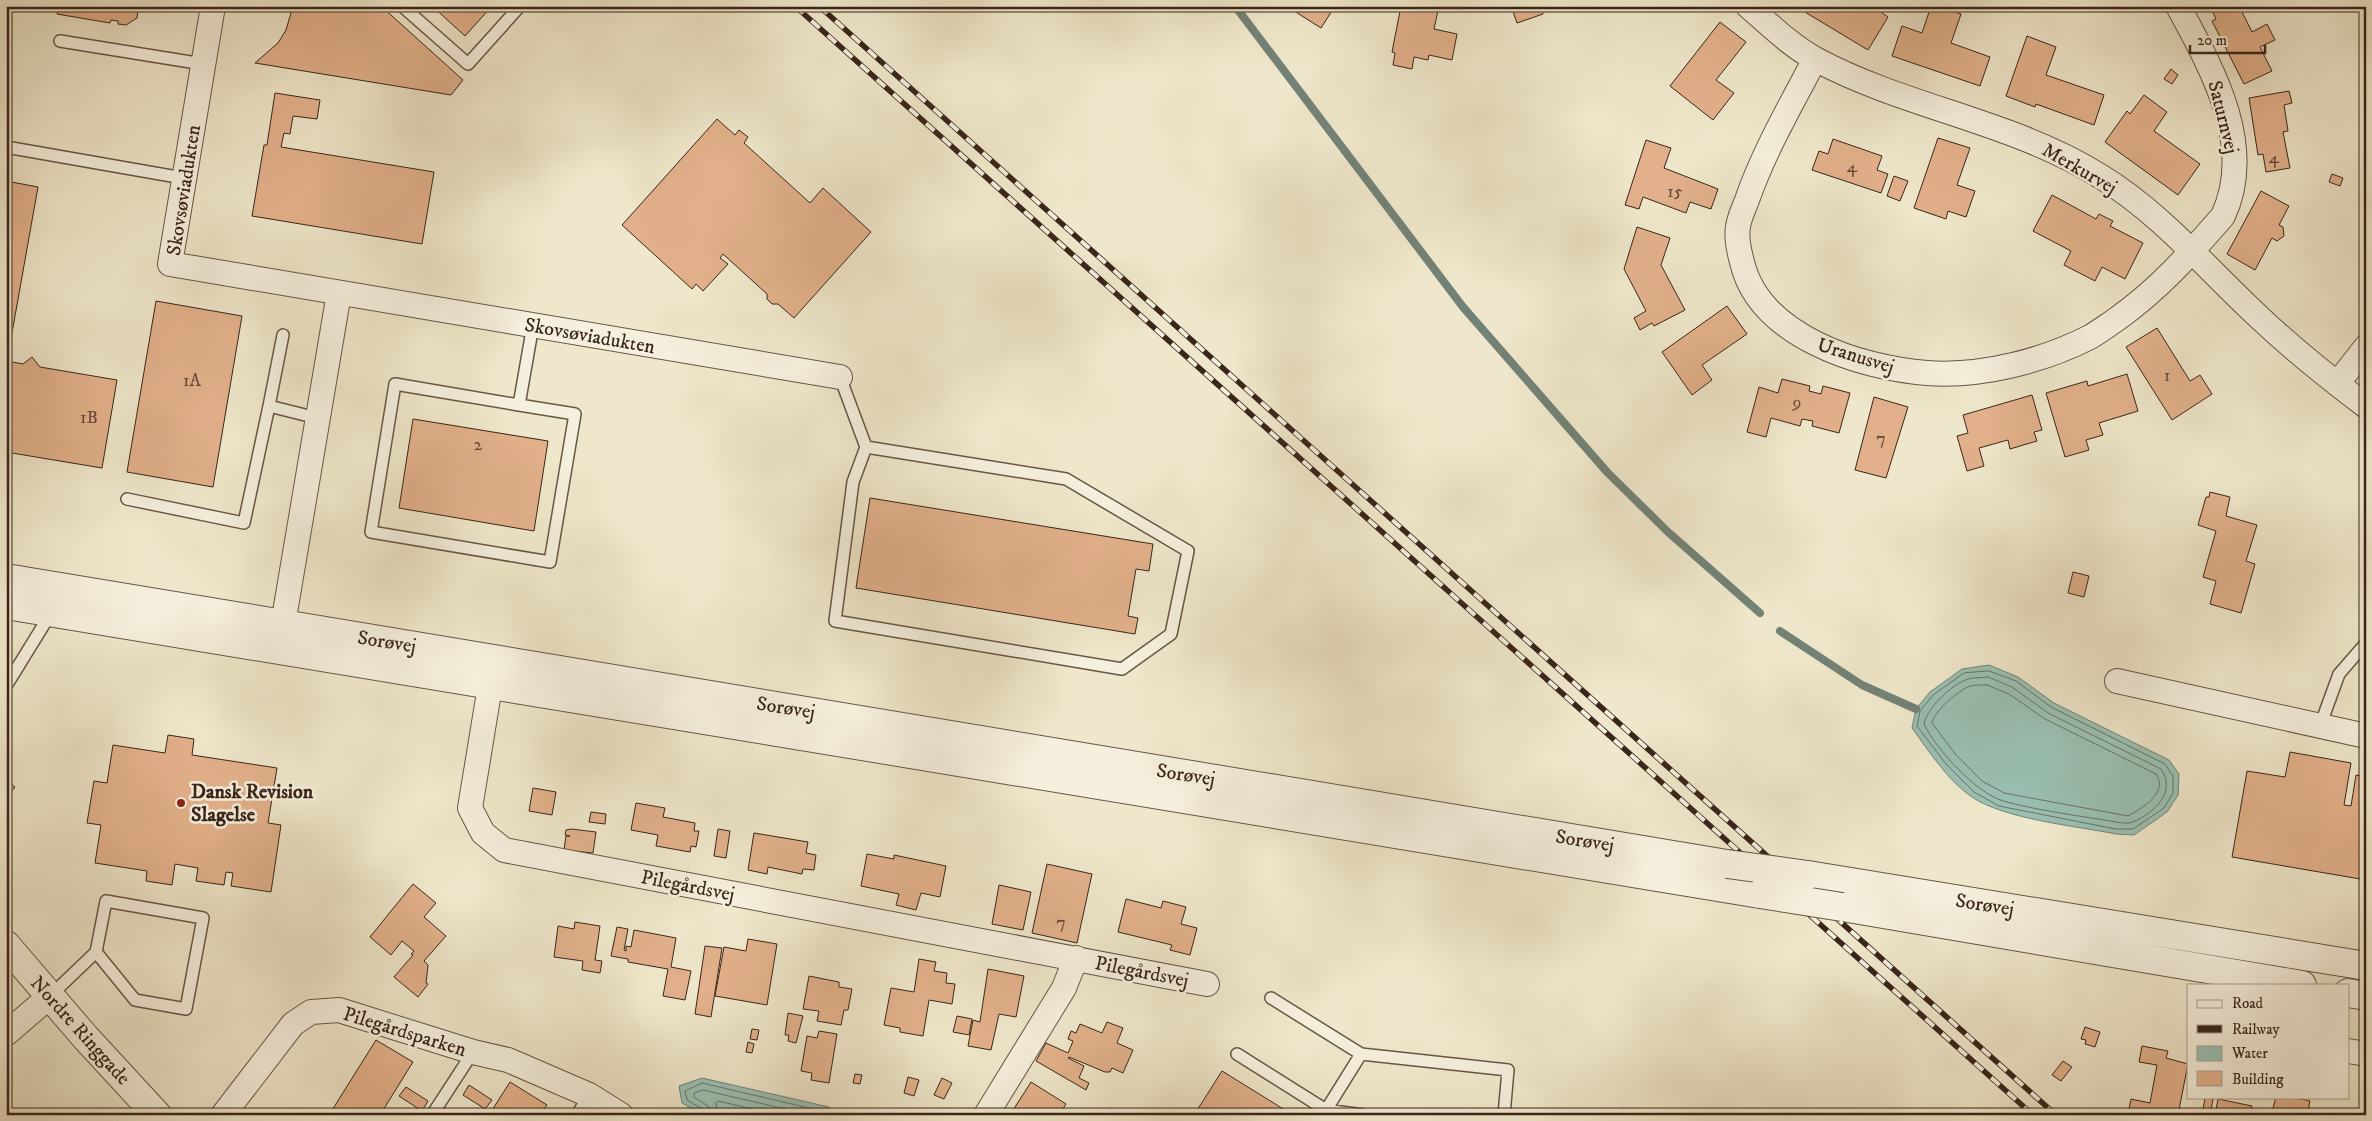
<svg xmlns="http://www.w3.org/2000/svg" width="2372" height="1121" font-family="'IM FELL DW Pica',serif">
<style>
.water{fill:#9ac0b3;stroke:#738276}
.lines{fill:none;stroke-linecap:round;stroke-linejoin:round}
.shore{stroke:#6a7266;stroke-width:1}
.stream{stroke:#738276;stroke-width:8}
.building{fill:#e2b18b;stroke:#39251a}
.service-casing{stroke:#665646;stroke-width:14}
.minor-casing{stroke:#665646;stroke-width:26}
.tertiary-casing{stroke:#665646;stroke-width:30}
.service{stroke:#f5efdd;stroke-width:11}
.minor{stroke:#f5efdd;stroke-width:24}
.tertiary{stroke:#f5efdd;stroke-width:28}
.rail-casing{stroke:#39251a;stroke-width:5.5}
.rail{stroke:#f5efdd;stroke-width:4;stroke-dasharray:11;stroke-linecap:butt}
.tertiary-bridge-casing{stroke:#665646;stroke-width:30;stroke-linecap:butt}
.tertiary-bridge{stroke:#f5efdd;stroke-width:28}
.poi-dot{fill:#8f2418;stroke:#f5efdd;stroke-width:2}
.labels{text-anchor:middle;stroke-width:5;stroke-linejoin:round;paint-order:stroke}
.number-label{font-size:18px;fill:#634836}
.street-label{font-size:20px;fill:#39251a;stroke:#f5efdd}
.poi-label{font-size:20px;font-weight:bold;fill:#39251a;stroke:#f5efdd;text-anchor:start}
</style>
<rect width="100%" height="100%" fill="#efe7cb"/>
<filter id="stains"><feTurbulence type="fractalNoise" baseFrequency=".004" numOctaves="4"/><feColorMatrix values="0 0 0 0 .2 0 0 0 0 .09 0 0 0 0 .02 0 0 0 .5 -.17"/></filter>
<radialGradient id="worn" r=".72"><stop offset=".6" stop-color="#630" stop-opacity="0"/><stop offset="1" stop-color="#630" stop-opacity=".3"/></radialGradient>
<path class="water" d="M 1989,665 L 2018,677 L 2054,703 L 2169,760 L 2179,774 L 2178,795 L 2167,812 L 2134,835 L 2116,834 C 2076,826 2004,819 1972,797 C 1947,780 1929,751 1912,728 L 1916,709 L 1930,692 L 1962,669 Z
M 702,1078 L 829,1107 L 835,1115 L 703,1115 L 682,1103 L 679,1086 Z"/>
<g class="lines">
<path class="shore" d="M 1989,671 L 2016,681 L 2051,707 L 2165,764 L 2173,776 L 2173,793 L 2164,808 L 2133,829 L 2116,829 L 1999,806 L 1974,792 L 1946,764 L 1917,726 L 1920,711 L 1933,695 L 1964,673 Z
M 1988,677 L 2012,687 L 2048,713 L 2161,769 C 2177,792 2154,813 2133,822 C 2128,824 2122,823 2117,822 C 2080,816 2040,811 2003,801 C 1975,792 1937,750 1924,724 C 1927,708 1952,684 1968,679 C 1974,677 1982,678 1988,677 Z
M 1987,685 L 2009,694 L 2045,719 L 2156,774 C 2169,793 2142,808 2128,816 L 2004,793 L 1982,781 L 1956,755 L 1932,723 C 1934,711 1959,690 1970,686 C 1975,685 1982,685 1987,685 Z
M 704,1115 L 702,1109 L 687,1100 L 685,1091 L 702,1083 L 826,1112 L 829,1115
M 711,1115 L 708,1106 L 694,1097 L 694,1093 L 703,1090 L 811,1115
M 718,1115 L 716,1103 L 718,1101 L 778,1115"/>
<path class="stream" d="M 1235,6 L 1463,307 L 1607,472 L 1668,532 L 1760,613
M 1780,631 L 1862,685 L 1916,709"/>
</g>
<path class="building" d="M 59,6 L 137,6 L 138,9 L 137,18 L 126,25 L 118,24 L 118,21 L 111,20 L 110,23 L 57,14 Z
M 293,6 L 381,6 L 463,80 L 451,95 L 255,63 L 278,43 L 286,30 Z
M 432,6 L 492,6 L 465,36 Z
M 1293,6 L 1335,6 L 1321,28 L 1291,9 Z
M 1401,6 L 1439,6 L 1434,29 L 1457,34 L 1452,60 L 1429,55 L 1428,60 L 1414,57 L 1412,69 L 1393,65 L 1395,53 L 1392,52 Z
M 1511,6 L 1541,6 L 1543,14 L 1517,23 Z
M 1795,6 L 1872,6 L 1888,17 L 1868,50 Z
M 1931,6 L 1939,6 L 1961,14 L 1951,43 L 1990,57 L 1980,86 L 1892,56 L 1902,26 L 1922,33 Z
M 2210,6 L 2235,6 L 2236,9 L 2240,8 L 2252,32 L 2267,24 L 2275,40 L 2260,47 L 2272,71 L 2244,84 L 2212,21 L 2216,19 Z
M 1720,22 L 1746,42 L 1716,80 L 1734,93 L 1713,120 L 1670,86 Z
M 2027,36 L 2056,47 L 2046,75 L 2104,95 L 2094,125 L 2036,104 L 2035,107 L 2006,96 Z
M 2171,69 L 2178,75 L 2172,84 L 2164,79 Z
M 2289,91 L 2292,103 L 2284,105 L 2288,131 L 2283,132 L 2290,168 L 2266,172 L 2263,154 L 2258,155 L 2249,98 Z
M 275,93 L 320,100 L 317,119 L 293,116 L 290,134 L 284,133 L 281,147 L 434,172 L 422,244 L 252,216 L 264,145 L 267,145 Z
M 2144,95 L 2167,112 L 2154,131 L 2200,164 L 2178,195 L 2105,142 L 2127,111 L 2130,114 Z
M 717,119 L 735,135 L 739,130 L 748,137 L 744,143 L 810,203 L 823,188 L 871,232 L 794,318 L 778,304 L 772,304 L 767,299 L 767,294 L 723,254 L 720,258 L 728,264 L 703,291 L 696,284 L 692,289 L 622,225 Z
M 1938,138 L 1970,148 L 1957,185 L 1975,191 L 1966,217 L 1948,211 L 1946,219 L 1914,208 Z
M 1833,139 L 1882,156 L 1877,170 L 1888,174 L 1881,193 L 1812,170 L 1819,151 L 1828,154 Z
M 1646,140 L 1671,148 L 1664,168 L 1718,189 L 1711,209 L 1690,202 L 1686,213 L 1643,197 L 1639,209 L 1625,205 Z
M 2332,174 L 2343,178 L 2340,186 L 2329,182 Z
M 1894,176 L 1908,181 L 1900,201 L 1887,196 Z
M 6,181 L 38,187 L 7,361 L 23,364 L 32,357 L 40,367 L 117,380 L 102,468 L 6,452 Z
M 2261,191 L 2289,206 L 2279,225 L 2283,227 L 2284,236 L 2277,241 L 2272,238 L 2255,270 L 2227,254 Z
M 2052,195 L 2096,219 L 2099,214 L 2113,221 L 2110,226 L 2143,243 L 2125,279 L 2102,267 L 2095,281 L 2064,265 L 2071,251 L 2033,231 Z
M 1637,227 L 1670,238 L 1661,265 L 1685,310 L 1654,326 L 1652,323 L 1640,330 L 1634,318 L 1646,311 L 1624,269 Z
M 156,301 L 242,316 L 213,487 L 127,472 Z
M 1727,306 L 1747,334 L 1702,365 L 1712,380 L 1692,395 L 1662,352 Z
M 2157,328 L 2190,381 L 2200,375 L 2212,394 L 2172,420 L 2126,347 Z
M 2127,374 L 2138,411 L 2099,423 L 2103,435 L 2086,440 L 2089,450 L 2065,457 L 2046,393 L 2087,381 L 2088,386 Z
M 1782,379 L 1810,386 L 1809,391 L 1821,394 L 1823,386 L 1850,393 L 1839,433 L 1812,426 L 1813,421 L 1802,419 L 1800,426 L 1771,418 L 1766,437 L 1747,432 L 1759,387 L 1778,393 Z
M 2032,395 L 2042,430 L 2034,432 L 2037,441 L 2010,449 L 2008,440 L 1979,448 L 1984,466 L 1967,471 L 1957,436 L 1968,433 L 1963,415 Z
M 1874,397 L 1908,407 L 1886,478 L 1855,470 Z
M 413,419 L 548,441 L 534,531 L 399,508 Z
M 2210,492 L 2230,497 L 2226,516 L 2257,525 L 2246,561 L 2255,564 L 2241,613 L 2210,604 L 2216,581 L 2203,577 L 2216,531 L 2198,525 L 2206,497 L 2209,497 Z
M 870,498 L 1153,544 L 1149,571 L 1136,569 L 1128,616 L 1138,618 L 1135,634 L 856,588 Z
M 2073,572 L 2089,576 L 2084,597 L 2068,593 Z
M 168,735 L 194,739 L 192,755 L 277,768 L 268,823 L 281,825 L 271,892 L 231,886 L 233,873 L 226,872 L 224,885 L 196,881 L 198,868 L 175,864 L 172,885 L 146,881 L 147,871 L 95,863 L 101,825 L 87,823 L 94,781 L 107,783 L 113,745 L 165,753 Z
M 2290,752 L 2351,763 L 2344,805 L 2351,806 L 2356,775 L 2366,777 L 2366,880 L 2232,857 L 2247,771 L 2285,777 Z
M 8,782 L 15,787 L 9,795 L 6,792 Z
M 533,788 L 556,792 L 552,815 L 529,811 Z
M 636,803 L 665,808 L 663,817 L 695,823 L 694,831 L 699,831 L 696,847 L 691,846 L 690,852 L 656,846 L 658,835 L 631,830 Z
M 591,812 L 606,814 L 605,824 L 589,822 Z
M 571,829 L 596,832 L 593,853 L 564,850 L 566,836 L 570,836 L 565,835 L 566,830 Z
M 718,829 L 730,831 L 726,858 L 714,856 Z
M 754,833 L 808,842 L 806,853 L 816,855 L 814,870 L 803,869 L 802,874 L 768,867 L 767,874 L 748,870 Z
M 867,854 L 894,859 L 894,855 L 946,866 L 940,897 L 921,893 L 916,910 L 896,905 L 899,894 L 861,886 Z
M 1047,864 L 1092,874 L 1077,943 L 1032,933 Z
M 413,884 L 436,903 L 424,917 L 446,936 L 424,961 L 428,965 L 426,983 L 428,984 L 418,997 L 394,977 L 413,955 L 411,954 L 414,951 L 402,941 L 391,955 L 370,937 Z
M 999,885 L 1031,892 L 1023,930 L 992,924 Z
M 1126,899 L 1161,908 L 1163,901 L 1186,907 L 1181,924 L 1197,928 L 1190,955 L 1170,950 L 1172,945 L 1118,932 Z
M 575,922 L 600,926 L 595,960 L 602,961 L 600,973 L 582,970 L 583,961 L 554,957 L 558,926 L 574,929 Z
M 617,927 L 628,929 L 624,950 L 626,951 L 626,946 L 631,947 L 634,930 L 676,938 L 671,967 L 691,971 L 685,1000 L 663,996 L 668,969 L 628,962 L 628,959 L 611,956 Z
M 748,939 L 777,944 L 767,1005 L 715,996 L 724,947 L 746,951 Z
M 705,946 L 722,948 L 711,1017 L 695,1014 Z
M 919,959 L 936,962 L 934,971 L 947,973 L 946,983 L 955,984 L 952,1004 L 929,1000 L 923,1036 L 900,1032 L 900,1028 L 884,1025 L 891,988 L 914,992 Z
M 988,969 L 1024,976 L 1016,1017 L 999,1014 L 991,1050 L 968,1046 L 973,1020 L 980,1022 Z
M 809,976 L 839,982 L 839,987 L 852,989 L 848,1010 L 844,1010 L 841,1025 L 817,1021 L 819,1011 L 803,1009 Z
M 788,1013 L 803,1016 L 796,1043 L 788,1041 L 789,1035 L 785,1035 Z
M 957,1016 L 972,1019 L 969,1035 L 953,1032 Z
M 1107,1022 L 1123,1028 L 1117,1043 L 1133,1050 L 1123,1073 L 1112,1068 L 1110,1072 L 1105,1072 L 1069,1057 L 1068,1058 L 1084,1066 L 1079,1078 L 1089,1083 L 1086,1090 L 1036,1061 L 1046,1043 L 1068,1053 L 1073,1041 L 1068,1039 L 1071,1031 L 1076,1033 L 1080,1024 L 1102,1033 Z
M 2085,1027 L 2100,1032 L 2095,1047 L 2085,1044 L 2086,1040 L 2081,1039 Z
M 752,1029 L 759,1030 L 757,1040 L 750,1039 Z
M 819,1031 L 837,1034 L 829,1083 L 811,1080 L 812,1073 L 801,1071 L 807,1036 L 817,1038 Z
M 376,1040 L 413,1062 L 380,1115 L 329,1115 Z
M 748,1042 L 754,1044 L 752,1053 L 746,1052 Z
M 2142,1046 L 2168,1051 L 2166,1058 L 2188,1064 L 2178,1115 L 2156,1112 L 2155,1115 L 2128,1114 L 2131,1099 L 2150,1103 L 2157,1065 L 2139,1062 Z
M 2063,1061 L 2072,1067 L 2061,1081 L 2052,1075 Z
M 1222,1071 L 1293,1115 L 1194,1115 Z
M 855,1074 L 862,1075 L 860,1084 L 853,1083 Z
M 908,1077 L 919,1080 L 914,1096 L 904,1093 Z
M 942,1078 L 952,1083 L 944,1099 L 934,1095 Z
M 510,1082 L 547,1105 L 540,1115 L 489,1115 Z
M 1031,1082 L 1066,1104 L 1059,1115 L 1010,1115 Z
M 469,1085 L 492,1100 L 485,1109 L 463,1095 Z
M 406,1087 L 428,1101 L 422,1111 L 399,1096 Z
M 2276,1097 L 2293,1097 L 2310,1101 L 2307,1115 L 2271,1115 Z
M 2205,1098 L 2213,1099 L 2210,1115 L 2202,1115 Z
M 2218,1099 L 2252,1106 L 2250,1115 L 2215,1115 Z
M 2360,1107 L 2366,1108 L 2366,1115 L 2359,1115 Z"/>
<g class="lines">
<g class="service-casing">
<path id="service" d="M 402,6 L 468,64 L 520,6
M 60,41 L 203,64
M 6,147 L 183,178
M 840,377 L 866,447 L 1066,479 L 1188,551 L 1171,634 L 1122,669 L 835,621 L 853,482 L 866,447
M 519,405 L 575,414 L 550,562 L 371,532 L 395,384 L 519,405 L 533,325
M 269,406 L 283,335
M 127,499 L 244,523 L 269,406 L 317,418
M 6,686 L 51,613
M 2320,726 L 2339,674 L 2366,643
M 50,996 L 96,952 L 106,901 L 203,918 L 186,1009 L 135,1000 L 96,952
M 1271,998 L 1361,1054
M 1237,1054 L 1326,1110 L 1363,1115
M 432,1115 L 473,1052
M 577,1115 L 589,1095
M 1323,1115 L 1361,1054 L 1508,1070 L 1504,1115"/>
</g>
<g class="minor-casing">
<path id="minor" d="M 213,6 L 170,264 L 840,377
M 1748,6 C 1770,25 1791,46 1817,60 C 1907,108 2012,121 2100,176 C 2161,213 2209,271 2261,319 C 2294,350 2330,379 2366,406
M 1815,59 C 1791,105 1764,151 1747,200 C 1744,208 1739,218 1738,227 C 1736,238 1739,251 1742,262 C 1759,336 1860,368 1927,373 C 1981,377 2043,361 2090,337 C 2099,332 2108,325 2117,319 C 2159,289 2189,255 2223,216 C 2256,145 2212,69 2178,6
M 2337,384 L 2366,347
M 280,642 L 339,293
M 493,668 L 470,808 L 483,833 L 504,850 L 1207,984
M 2117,681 L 2366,736
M 6,1034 L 50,996
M 2348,1051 L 2366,1054
M 223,1115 L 293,1024 L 311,1012 L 339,1010 L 473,1052 L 508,1060 L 589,1095 L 621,1115
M 986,1115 L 1064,988 L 1076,958"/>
</g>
<g class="tertiary-casing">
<path id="tertiary" d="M 6,578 L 1727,864
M 6,605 L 1760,894
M 1808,875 L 2366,966
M 1842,907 L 2302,985
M 6,945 L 86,1038 L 157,1115
M 2348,993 L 2366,996"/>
</g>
<use href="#service" class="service"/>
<use href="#minor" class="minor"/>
<use href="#tertiary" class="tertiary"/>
<g class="rail-casing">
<path id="rail" d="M 795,6 L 2033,1115
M 819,6 L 2056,1115"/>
</g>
<use href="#rail" class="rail"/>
<g class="tertiary-bridge-casing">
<path id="tertiary-bridge" d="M 1727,864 L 1808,875
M 1760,894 L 1842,907"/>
</g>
<use href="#tertiary-bridge" class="tertiary-bridge"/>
</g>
<circle class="poi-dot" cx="181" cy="803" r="5"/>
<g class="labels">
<g class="number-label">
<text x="2274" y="163">4</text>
<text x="1852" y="172">4</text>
<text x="1675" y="197">15</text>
<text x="2167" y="381">1</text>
<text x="192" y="386">1A</text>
<text x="1797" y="408">9</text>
<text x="89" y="423">1B</text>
<text x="1881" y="444">7</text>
<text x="478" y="450">2</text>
<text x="1061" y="928">7</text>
</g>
<g class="street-label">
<text transform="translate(2224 117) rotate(76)" y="7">Saturnvej</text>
<text transform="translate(2080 168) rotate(30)" y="7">Merkurvej</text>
<text transform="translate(183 190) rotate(-81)" y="7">Skovsøviadukten</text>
<text transform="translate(590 335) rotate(10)" y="7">Skovsøviadukten</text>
<text transform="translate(1856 355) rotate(17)" y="7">Uranusvej</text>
<text transform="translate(387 641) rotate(9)" y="7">Sorøvej</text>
<text transform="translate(786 707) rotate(9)" y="7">Sorøvej</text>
<text transform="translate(1186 774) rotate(9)" y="7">Sorøvej</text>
<text transform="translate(1585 840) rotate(9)" y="7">Sorøvej</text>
<text transform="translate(688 885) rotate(11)" y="7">Pilegårdsvej</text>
<text transform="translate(1985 904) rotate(9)" y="7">Sorøvej</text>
<text transform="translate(1142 971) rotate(11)" y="7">Pilegårdsvej</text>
<text transform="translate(81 1030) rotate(48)" y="7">Nordre Ringgade</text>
<text transform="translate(405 1031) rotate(17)" y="7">Pilegårdsparken</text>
</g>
<g class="poi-label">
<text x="191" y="798">Dansk Revision<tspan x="191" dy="23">Slagelse</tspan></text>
</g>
</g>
<rect width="2372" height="1121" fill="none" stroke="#efe7cb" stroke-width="25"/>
<rect x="8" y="8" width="2357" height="1106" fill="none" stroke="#39251a" stroke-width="2.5"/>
<rect x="12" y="12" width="2347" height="1096" fill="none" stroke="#39251a"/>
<rect x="2187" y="984" width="162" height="115" fill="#f5efdd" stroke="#aa9e8f"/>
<rect x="2197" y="1000" width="25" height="8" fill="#f5efdd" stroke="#aa9e8f"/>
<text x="2232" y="1008" font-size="15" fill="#39251a">Road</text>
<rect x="2197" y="1025" width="25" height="8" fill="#39251a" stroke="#aa9e8f"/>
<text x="2232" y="1034" font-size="15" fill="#39251a">Railway</text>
<rect x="2197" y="1046" width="25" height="15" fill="#9ac0b3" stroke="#aa9e8f"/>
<text x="2232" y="1058" font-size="15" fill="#39251a">Water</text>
<rect x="2197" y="1071" width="25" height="15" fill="#e2b18b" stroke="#aa9e8f"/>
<text x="2232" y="1084" font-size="15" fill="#39251a">Building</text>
<path d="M2190 45v8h75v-8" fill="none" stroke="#39251a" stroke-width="2.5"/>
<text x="2197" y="45" font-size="15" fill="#39251a" stroke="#f5efdd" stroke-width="4" paint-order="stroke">20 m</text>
<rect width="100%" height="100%" filter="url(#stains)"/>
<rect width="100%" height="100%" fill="url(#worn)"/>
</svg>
